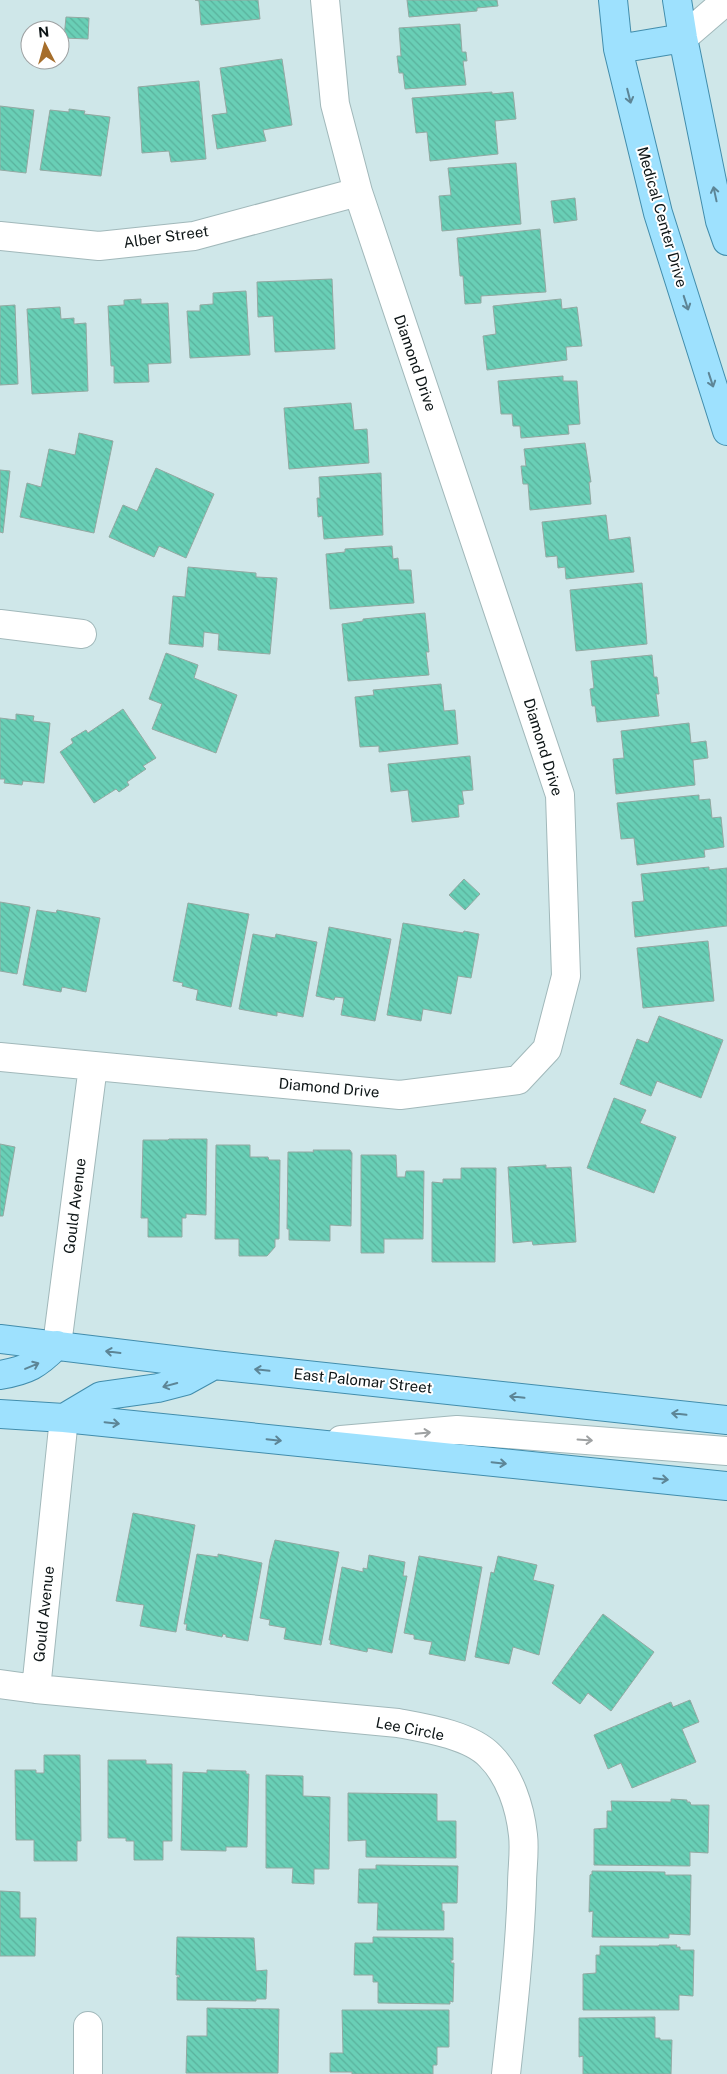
<svg xmlns="http://www.w3.org/2000/svg" width="727" height="2074" font-family="'Public Sans',sans-serif">
<style>
.building{fill:url(#building-back-hatch);stroke:#93a9a2}
.lines{fill:none;stroke-linecap:round;stroke-linejoin:round}
.minor-casing{stroke:#a1b8ba;stroke-width:30}
.major-casing{stroke:#428dac;stroke-width:30}
.minor{stroke:#fff;stroke-width:28}
.major{stroke:#9ee1fe;stroke-width:28}
.oneway{stroke:#5d8596}
.oneway2{stroke:#9ea1a2}
.labels{text-anchor:middle;stroke-width:4;stroke-linejoin:round;paint-order:stroke}
.street-label{font-size:15px;fill:#0d1516;stroke:#fff}
</style>
<defs>
<pattern id="building-back-hatch" width="6" height="6" patternUnits="userSpaceOnUse" patternTransform="scale(1.25)"><rect width="6" height="6" fill="#69cfb6"/><path d="M-1 5l2 2M0 0l6 6M5-1l2 2" fill="none" stroke="#5ab19c"/></pattern>
</defs>
<rect width="100%" height="100%" fill="#cfe7e9"/>
<path class="building" d="M 195,0 L 258,0 L 260,19 L 201,25 L 199,1 Z
M 407,0 L 497,0 L 498,6 L 477,8 L 477,11 L 409,17 Z
M 66,17 L 89,18 L 88,39 L 64,38 Z
M 460,24 L 462,52 L 466,52 L 467,61 L 463,61 L 466,85 L 405,89 L 403,73 L 399,73 L 397,56 L 401,56 L 399,28 Z
M 282,59 L 292,125 L 263,130 L 266,141 L 217,149 L 212,115 L 227,113 L 220,68 Z
M 199,81 L 206,159 L 171,162 L 169,151 L 142,153 L 138,87 Z
M 492,92 L 492,94 L 513,92 L 516,119 L 495,121 L 498,154 L 430,161 L 427,132 L 416,133 L 412,98 Z
M 0,106 L 34,110 L 26,173 L 0,170 Z
M 69,109 L 85,111 L 84,114 L 110,117 L 101,176 L 40,170 L 50,110 L 69,112 Z
M 516,163 L 521,224 L 442,231 L 439,196 L 451,195 L 448,168 Z
M 575,198 L 577,220 L 554,223 L 551,201 Z
M 540,229 L 546,292 L 481,296 L 481,303 L 465,304 L 463,276 L 460,276 L 457,238 Z
M 332,279 L 335,349 L 275,352 L 273,316 L 258,317 L 257,282 Z
M 246,291 L 250,355 L 190,358 L 187,311 L 200,311 L 200,305 L 213,304 L 213,293 Z
M 141,299 L 141,304 L 168,303 L 171,363 L 148,364 L 149,382 L 114,383 L 114,366 L 111,366 L 108,306 L 124,305 L 124,300 Z
M 561,299 L 562,309 L 577,307 L 582,346 L 566,347 L 567,360 L 487,370 L 483,336 L 496,334 L 493,306 Z
M 15,305 L 18,384 L 0,385 L 0,306 Z
M 60,307 L 61,319 L 74,318 L 74,324 L 86,323 L 88,391 L 32,394 L 27,309 Z
M 563,376 L 563,381 L 577,381 L 580,424 L 568,425 L 569,434 L 521,438 L 520,426 L 513,426 L 512,414 L 501,414 L 498,381 Z
M 351,403 L 354,430 L 367,429 L 369,463 L 289,469 L 284,408 Z
M 79,433 L 113,441 L 94,533 L 20,517 L 27,483 L 41,487 L 49,449 L 75,455 Z
M 585,443 L 591,482 L 589,482 L 591,504 L 530,510 L 528,484 L 523,484 L 521,466 L 526,466 L 524,449 Z
M 156,468 L 214,494 L 186,558 L 159,546 L 154,557 L 109,537 L 123,505 L 137,511 Z
M 0,470 L 10,471 L 3,533 L 0,532 Z
M 381,473 L 383,535 L 324,539 L 322,516 L 318,517 L 317,498 L 320,498 L 319,477 Z
M 606,515 L 609,540 L 630,537 L 634,572 L 566,579 L 565,567 L 558,568 L 557,556 L 546,557 L 542,522 Z
M 392,546 L 393,559 L 398,558 L 399,570 L 411,570 L 414,603 L 330,609 L 326,554 L 345,552 L 345,549 Z
M 188,567 L 256,573 L 256,577 L 277,578 L 270,654 L 218,650 L 219,634 L 204,632 L 203,647 L 169,644 L 173,596 L 185,597 Z
M 642,583 L 647,644 L 576,651 L 570,590 Z
M 425,613 L 429,652 L 426,652 L 429,675 L 348,681 L 342,624 L 363,621 L 363,619 Z
M 166,653 L 198,665 L 194,678 L 237,695 L 216,753 L 152,729 L 162,704 L 149,699 Z
M 652,655 L 654,677 L 657,677 L 659,694 L 656,694 L 659,716 L 597,722 L 595,706 L 592,706 L 590,689 L 594,688 L 591,661 Z
M 441,684 L 444,711 L 455,710 L 458,744 L 379,752 L 379,746 L 360,747 L 355,697 L 374,695 L 373,690 Z
M 123,709 L 156,758 L 143,766 L 146,769 L 127,782 L 129,785 L 119,792 L 116,789 L 94,803 L 60,752 L 73,743 L 71,739 L 86,730 L 88,733 Z
M 16,714 L 34,716 L 33,721 L 50,723 L 44,783 L 23,781 L 22,785 L 4,783 L 5,779 L 0,779 L 0,718 L 16,720 Z
M 689,723 L 691,743 L 706,741 L 708,758 L 693,760 L 695,785 L 616,794 L 613,759 L 624,758 L 621,731 Z
M 470,756 L 473,790 L 462,791 L 464,804 L 458,805 L 459,817 L 412,822 L 408,790 L 391,792 L 388,764 Z
M 699,795 L 699,800 L 710,799 L 712,818 L 721,817 L 724,847 L 704,850 L 705,857 L 637,865 L 634,838 L 621,839 L 617,803 Z
M 709,867 L 709,870 L 727,868 L 727,926 L 635,937 L 632,902 L 644,901 L 641,874 Z
M 464,879 L 480,894 L 465,910 L 449,895 Z
M 0,902 L 30,907 L 17,974 L 0,971 Z
M 188,903 L 249,914 L 231,1007 L 196,1000 L 198,990 L 182,986 L 183,983 L 173,981 Z
M 37,910 L 56,913 L 57,910 L 100,918 L 86,992 L 62,987 L 61,992 L 23,985 Z
M 403,923 L 463,933 L 464,931 L 479,934 L 471,978 L 458,976 L 451,1014 L 423,1009 L 421,1021 L 387,1015 Z
M 329,927 L 391,939 L 375,1021 L 341,1015 L 344,998 L 335,997 L 334,1000 L 316,996 Z
M 253,934 L 275,938 L 276,934 L 317,942 L 303,1017 L 277,1012 L 277,1016 L 239,1009 Z
M 708,941 L 714,1001 L 643,1008 L 637,948 Z
M 659,1016 L 723,1040 L 701,1098 L 657,1081 L 651,1096 L 620,1084 L 637,1039 L 648,1043 Z
M 614,1098 L 646,1110 L 640,1123 L 676,1137 L 654,1193 L 587,1168 Z
M 169,1139 L 207,1139 L 206,1215 L 186,1214 L 186,1218 L 182,1218 L 182,1237 L 148,1237 L 148,1218 L 141,1218 L 143,1140 L 168,1140 Z
M 0,1144 L 15,1147 L 3,1216 L 0,1216 Z
M 216,1145 L 250,1145 L 250,1157 L 268,1157 L 269,1160 L 280,1160 L 279,1239 L 275,1239 L 275,1247 L 267,1256 L 239,1256 L 239,1239 L 215,1239 Z
M 313,1150 L 350,1150 L 352,1153 L 351,1226 L 330,1225 L 330,1241 L 289,1240 L 289,1229 L 287,1229 L 288,1152 L 314,1152 Z
M 361,1155 L 396,1155 L 397,1177 L 405,1177 L 406,1171 L 424,1171 L 423,1239 L 384,1239 L 384,1253 L 361,1253 Z
M 546,1165 L 546,1168 L 571,1167 L 576,1242 L 533,1245 L 532,1241 L 513,1243 L 508,1167 Z
M 461,1168 L 496,1168 L 495,1262 L 432,1262 L 432,1182 L 443,1183 L 443,1179 L 461,1179 Z
M 133,1513 L 195,1525 L 176,1632 L 140,1626 L 144,1605 L 116,1601 Z
M 275,1540 L 339,1552 L 321,1645 L 284,1639 L 286,1628 L 269,1625 L 270,1620 L 260,1618 L 270,1559 Z
M 197,1554 L 218,1557 L 218,1554 L 262,1563 L 248,1641 L 226,1637 L 226,1635 L 223,1634 L 222,1637 L 186,1630 L 187,1624 L 184,1624 Z
M 369,1555 L 405,1562 L 403,1576 L 407,1576 L 392,1653 L 368,1648 L 367,1652 L 330,1644 L 331,1640 L 329,1640 L 342,1567 L 363,1572 L 363,1568 L 367,1569 Z
M 419,1556 L 482,1567 L 465,1661 L 429,1654 L 432,1642 L 414,1639 L 414,1635 L 404,1633 Z
M 498,1556 L 537,1565 L 533,1580 L 554,1585 L 539,1655 L 513,1647 L 509,1664 L 475,1657 L 491,1572 L 494,1573 Z
M 603,1614 L 654,1652 L 611,1711 L 588,1693 L 580,1704 L 552,1683 Z
M 690,1700 L 699,1722 L 682,1729 L 696,1762 L 632,1788 L 621,1763 L 608,1769 L 594,1735 L 671,1702 L 673,1707 Z
M 44,1755 L 80,1755 L 81,1841 L 77,1841 L 77,1861 L 34,1861 L 34,1840 L 16,1840 L 15,1770 L 36,1770 L 36,1773 L 44,1773 Z
M 108,1760 L 146,1760 L 146,1764 L 172,1764 L 172,1841 L 163,1841 L 163,1860 L 134,1860 L 134,1841 L 126,1841 L 126,1838 L 108,1838 Z
M 207,1770 L 246,1771 L 246,1774 L 249,1774 L 247,1847 L 226,1847 L 226,1851 L 181,1850 L 183,1772 L 207,1773 Z
M 266,1775 L 303,1776 L 303,1796 L 330,1797 L 329,1869 L 314,1869 L 314,1884 L 292,1883 L 293,1868 L 266,1868 Z
M 348,1793 L 437,1794 L 437,1821 L 456,1821 L 456,1858 L 366,1857 L 366,1840 L 348,1841 Z
M 671,1799 L 687,1800 L 687,1802 L 690,1802 L 691,1805 L 709,1805 L 708,1853 L 690,1852 L 690,1866 L 594,1865 L 594,1829 L 607,1828 L 607,1811 L 612,1811 L 611,1801 L 671,1802 Z
M 376,1865 L 458,1866 L 457,1903 L 442,1903 L 442,1911 L 444,1911 L 444,1930 L 377,1930 L 378,1903 L 358,1903 L 359,1869 L 376,1869 Z
M 592,1871 L 665,1872 L 665,1875 L 691,1875 L 690,1935 L 669,1934 L 669,1938 L 592,1937 L 593,1911 L 589,1912 L 590,1875 L 592,1874 Z
M 0,1891 L 20,1892 L 20,1918 L 36,1918 L 35,1956 L 0,1956 Z
M 177,1937 L 254,1938 L 256,1971 L 267,1970 L 266,1999 L 256,1999 L 256,2001 L 177,2000 L 177,1977 L 180,1977 L 179,1975 L 176,1975 Z
M 373,1937 L 453,1938 L 453,1960 L 451,1960 L 451,1963 L 454,1963 L 453,2002 L 450,2001 L 450,2004 L 378,2003 L 378,1982 L 373,1982 L 373,1975 L 354,1975 L 355,1943 L 373,1943 Z
M 659,1945 L 677,1945 L 676,1947 L 680,1947 L 680,1950 L 694,1950 L 693,1996 L 679,1995 L 679,2010 L 583,2010 L 583,1974 L 596,1973 L 596,1955 L 600,1955 L 600,1946 L 659,1946 Z
M 207,2008 L 279,2009 L 278,2073 L 186,2073 L 187,2036 L 207,2036 Z
M 342,2010 L 449,2010 L 449,2047 L 437,2047 L 437,2065 L 433,2065 L 433,2074 L 352,2074 L 352,2072 L 330,2072 L 330,2053 L 343,2053 Z
M 655,2017 L 655,2038 L 660,2038 L 660,2040 L 672,2040 L 671,2074 L 583,2074 L 583,2056 L 579,2057 L 579,2018 Z"/>
<g class="lines">
<g class="minor-casing">
<path id="minor" d="M 683,38 L 727,0
M 0,236 L 99,246 L 194,236 L 358,192
M 0,624 L 82,634
M 0,1057 L 400,1095 L 518,1080 L 547,1049 L 566,976 L 560,795 L 358,192 L 335,104 L 325,0
M 57,1345 L 93,1066
M 341,1440 L 457,1430 L 727,1451
M 0,1684 L 36,1689 L 398,1723 C 425,1728 470,1735 490,1756 C 510,1776 520,1807 523,1835 C 525,1851 522,1869 522,1885 C 520,1948 513,2011 506,2074
M 36,1689 L 64,1418
M 88,2074 L 88,2026"/>
</g>
<g class="major-casing">
<path id="major" d="M 613,0 L 618,49 L 658,213 L 727,431
M 677,0 L 683,38 L 720,221 L 727,241
M 618,49 L 683,38
M 0,1339 L 214,1365 L 727,1420
M 0,1375 C 28,1370 37,1365 57,1345
M 0,1414 L 64,1418 L 727,1486
M 64,1418 L 101,1396 L 158,1388 L 185,1381 L 214,1365"/>
</g>
<use href="#minor" class="minor"/>
<use href="#major" class="major"/>
</g>
<defs><path id="oneway-shaft" d="M-6 0H5M1.5-3L5.5 0L1.5 3" fill="none" stroke-width="1.6" stroke-linecap="round" stroke-linejoin="round" transform="scale(1.25)"/></defs>
<g class="oneway">
<use href="#oneway-shaft" transform="translate(629 96) rotate(76)"/>
<use href="#oneway-shaft" transform="translate(715 194) rotate(-102)"/>
<use href="#oneway-shaft" transform="translate(686 303) rotate(72)"/>
<use href="#oneway-shaft" transform="translate(711 380) rotate(72)"/>
<use href="#oneway-shaft" transform="translate(113 1352) rotate(-173)"/>
<use href="#oneway-shaft" transform="translate(32 1366) rotate(-23)"/>
<use href="#oneway-shaft" transform="translate(262 1370) rotate(-174)"/>
<use href="#oneway-shaft" transform="translate(170 1385) rotate(165)"/>
<use href="#oneway-shaft" transform="translate(517 1397) rotate(-174)"/>
<use href="#oneway-shaft" transform="translate(679 1414) rotate(-174)"/>
<use href="#oneway-shaft" transform="translate(112 1423) rotate(6)"/>
<use href="#oneway-shaft" transform="translate(274 1440) rotate(6)"/>
<use href="#oneway-shaft" transform="translate(499 1463) rotate(6)"/>
<use href="#oneway-shaft" transform="translate(661 1479) rotate(6)"/>
</g>
<g class="oneway2">
<use href="#oneway-shaft" transform="translate(423 1433) rotate(-5)"/>
<use href="#oneway-shaft" transform="translate(585 1440) rotate(4)"/>
</g>
<g class="labels">
<g class="street-label">
<text transform="translate(662 217) rotate(74)" y="5">Medical Center Drive</text>
<text transform="translate(166 237) rotate(-8)" y="5">Alber Street</text>
<text transform="translate(415 363) rotate(71)" y="5">Diamond Drive</text>
<text transform="translate(543 747) rotate(73)" y="5">Diamond Drive</text>
<text transform="translate(329 1088) rotate(5)" y="5">Diamond Drive</text>
<text transform="translate(75 1206) rotate(-83)" y="5">Gould Avenue</text>
<text transform="translate(363 1381) rotate(6)" y="5">East Palomar Street</text>
<text transform="translate(44 1614) rotate(-84)" y="5">Gould Avenue</text>
<text transform="translate(410 1729) rotate(11)" y="5">Lee Circle</text>
</g>
</g>
<g transform="translate(45 45) rotate(354)"><circle r="24" fill="#ffffff" stroke="#9ea1a2"/>
<path d="M0-4L9 19L0 12L-9 19Z" fill="#a66e2b"/>
<text y="-8" font-size="14" font-weight="bold" text-anchor="middle" fill="#0d1516">N</text>
</g>
</svg>
